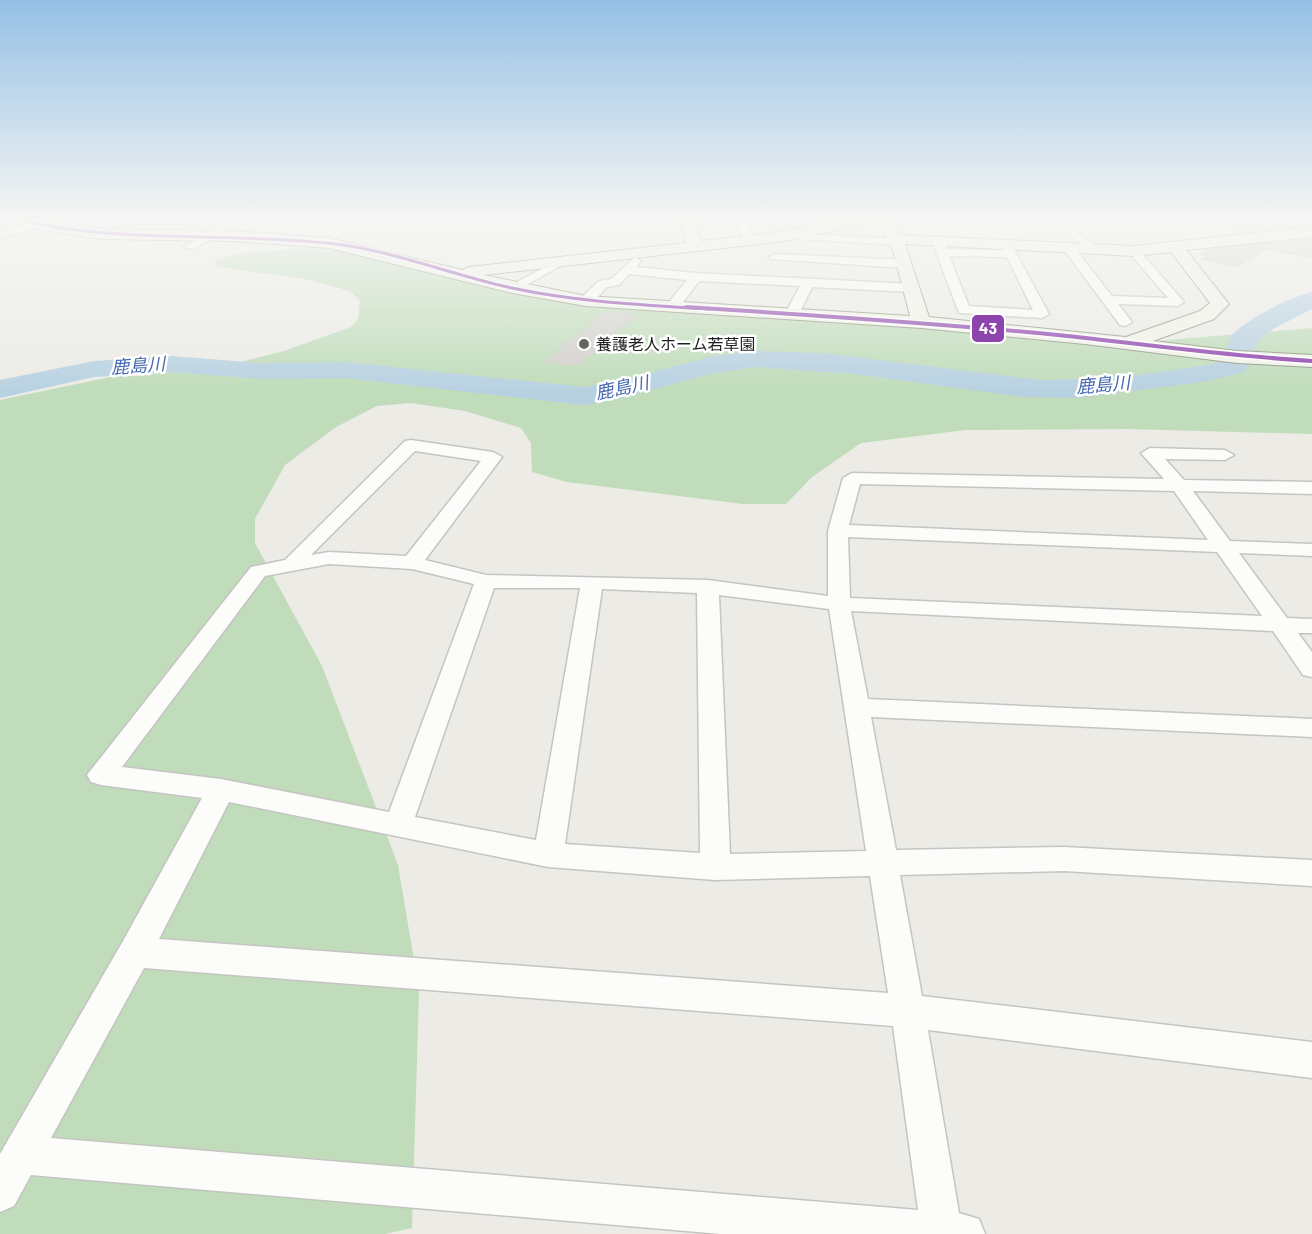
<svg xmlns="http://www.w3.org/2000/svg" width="1312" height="1234" font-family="Barlow,'Noto Sans JP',sans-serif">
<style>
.forest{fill:#c0dcba}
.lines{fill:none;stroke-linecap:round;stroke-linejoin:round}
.river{fill:#b8d1e1;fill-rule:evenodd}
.building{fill:#d3d1cd;stroke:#cfcdc7;stroke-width:1.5}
.street-casing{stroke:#c4c4c2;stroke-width:3}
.secondary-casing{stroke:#90967e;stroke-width:2}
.street{fill:#fcfcfb;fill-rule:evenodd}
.secondary{fill:#f1f4e9;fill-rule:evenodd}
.bus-1-far1-casing{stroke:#fff;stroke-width:5}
.bus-1-casing{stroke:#fff;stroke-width:7}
.bus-1-far1{stroke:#8e44ad;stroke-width:3}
.bus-1{stroke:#8e44ad;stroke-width:4}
.poi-dot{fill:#656563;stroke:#fff;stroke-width:2}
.labels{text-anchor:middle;stroke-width:5;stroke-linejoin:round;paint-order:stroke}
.far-poi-label{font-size:16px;fill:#1d1d1d;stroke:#fff;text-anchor:start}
.far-water-label{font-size:18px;font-style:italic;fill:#4668b1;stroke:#fff}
.line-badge{stroke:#fff;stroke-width:2}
.badge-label{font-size:16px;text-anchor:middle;font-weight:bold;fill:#fff}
</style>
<rect width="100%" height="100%" fill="#ecebe6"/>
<path class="forest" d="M 306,248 L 369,252 L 482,286 L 522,294 L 1155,341 L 1312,328 L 1312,434 L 1126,429 L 966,430 L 861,443 L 812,477 L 786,504 L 743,504 L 567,482 L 532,472 L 531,443 L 521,428 L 465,411 L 411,403 L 377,406 L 336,427 L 285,465 L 255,519 L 255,543 L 322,666 L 398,865 L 419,990 L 412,1228 L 385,1234 L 0,1234 L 0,400 L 115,376 L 139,376 L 236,363 L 284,351 L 351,327 L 358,319 L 360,301 L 350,291 L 305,279 L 217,267 L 215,261 L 239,253 Z"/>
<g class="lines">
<path class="river" d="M 1312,292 L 1312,309 L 1273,329 L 1255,343 L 1254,352 L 1251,358 L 1254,362 L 1243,372 L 1209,381 L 1079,398 L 1022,397 L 856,374 L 756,367 L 713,373 L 627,397 L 584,405 L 345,378 L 260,379 L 172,372 L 94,377 L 0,398 L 0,380 L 94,361 L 172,356 L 260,363 L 345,362 L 584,387 L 624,380 L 713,356 L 756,351 L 823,353 L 1041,380 L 1118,378 L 1209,365 L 1230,356 L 1228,352 C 1228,346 1228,339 1233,334 C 1249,318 1290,297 1312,292 Z"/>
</g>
<path class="building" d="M 1222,220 L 1312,220 L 1312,225 L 1241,232 L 1245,231 Z
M 1312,239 L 1312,258 L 1267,249 L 1236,267 L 1203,259 L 1208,256 L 1200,254 L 1208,250 Z
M 606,312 L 635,316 L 576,366 L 545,361 Z"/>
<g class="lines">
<g class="street-casing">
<path id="street" d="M 232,220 L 244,220 L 193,249 L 183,247 Z
M 734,220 L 744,220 L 756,240 L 754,242 L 746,242 Z
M 1049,220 L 1060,220 L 1102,249 L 1092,251 Z
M 36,222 L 41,225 L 40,227 L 0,238 L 0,232 Z
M 805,234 L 898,239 L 904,242 L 898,245 L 801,239 L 800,237 Z
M 934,239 L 942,239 L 947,249 L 1004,250 L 1002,242 L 1010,242 L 1049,314 L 1042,318 L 959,313 L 932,241 ZM 949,256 L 1007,257 L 1033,310 L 969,306 Z
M 1068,244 L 1072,245 L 1112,296 L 1168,298 L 1128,251 L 1134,248 L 1138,249 L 1184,302 L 1178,306 L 1118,304 L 1132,322 L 1125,326 L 1120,325 L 1062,247 Z
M 775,254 L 905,260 L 911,264 L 905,268 L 771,259 L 769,257 Z
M 563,257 L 569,260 L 567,262 L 516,291 L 512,292 L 506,288 Z
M 635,257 L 641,261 L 636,267 L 696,273 L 912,284 L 918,288 L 912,292 L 812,287 L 799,314 L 792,318 L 785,314 L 800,286 L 699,281 L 677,310 L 672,311 L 665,307 L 687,280 L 629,274 L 619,285 L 607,287 L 591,304 L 581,304 L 581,298 L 599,281 L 611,279 Z
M 411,440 L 493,452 L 502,457 L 425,560 L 486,575 L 708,580 L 828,596 L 828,531 L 843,478 L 852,473 L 1164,479 L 1141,453 L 1150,448 L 1225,450 L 1234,455 L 1225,460 L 1165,459 L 1184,480 L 1312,482 L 1312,494 L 1193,491 L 1230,541 L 1312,544 L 1312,556 L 1239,553 L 1287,618 L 1312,619 L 1312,633 L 1298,633 L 1312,652 L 1312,677 L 1303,675 L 1273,631 L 851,611 L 868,699 L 1312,719 L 1312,737 L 871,717 L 896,850 L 1064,847 L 1312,860 L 1312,886 L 1064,871 L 900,875 L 922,996 L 1312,1042 L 1312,1078 L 928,1030 L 959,1213 L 979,1219 L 985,1234 L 721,1234 L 31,1175 L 14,1206 L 0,1212 L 0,1154 L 123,941 L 202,798 L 101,785 L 91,782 L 87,775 L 251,567 L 285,560 L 405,441 ZM 415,451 L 481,461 L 406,556 L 329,552 L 311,555 ZM 860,484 L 1174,491 L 1208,540 L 849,525 ZM 848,537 L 1217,552 L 1262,616 L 850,598 ZM 329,564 L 412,569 L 474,584 L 389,812 L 221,779 L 122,767 L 265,576 ZM 494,588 L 580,588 L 536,840 L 415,817 ZM 602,589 L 697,593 L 700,853 L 565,844 ZM 719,595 L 829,609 L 866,851 L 730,854 ZM 229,802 L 548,867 L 715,880 L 870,876 L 888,993 L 159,939 ZM 144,968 L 893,1026 L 918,1210 L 51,1138 Z"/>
</g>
<g class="secondary-casing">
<path id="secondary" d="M 13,220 L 37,220 L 101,229 L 232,231 L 329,238 L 462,270 L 469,267 L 686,243 L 679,220 L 693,220 L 701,241 L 778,232 L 846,220 L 874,220 L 867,224 L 778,242 L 483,275 L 586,296 L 910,316 L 893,250 L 878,223 L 880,220 L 890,220 L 899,235 L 1134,246 L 1312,227 L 1312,237 L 1186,250 L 1229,304 L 1214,319 L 1153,341 L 1237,351 L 1312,355 L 1312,367 L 1237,363 L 1085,344 L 921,328 L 586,306 L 512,293 L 329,248 L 232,241 L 101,239 L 54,232 L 15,223 ZM 905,244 L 1134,256 L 1171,252 L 1210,303 L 1200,311 L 1126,337 L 929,317 Z"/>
</g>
<use href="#street" class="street"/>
<use href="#secondary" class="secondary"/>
<g class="bus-1-far1-casing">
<path id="bus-1-far1" d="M 20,220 C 120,244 225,232 327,243 C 390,249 451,275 512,288 C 577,302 644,305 710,309"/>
</g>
<g class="bus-1-casing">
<path id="bus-1" d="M 686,307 C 811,315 935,323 1058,335 C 1143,344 1227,356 1312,361"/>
</g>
<use href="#bus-1-far1" class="bus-1-far1"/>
<use href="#bus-1" class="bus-1"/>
</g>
<linearGradient id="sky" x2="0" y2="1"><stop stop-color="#95c0e5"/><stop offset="0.56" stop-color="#f6f6f4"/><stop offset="1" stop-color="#f6f6f4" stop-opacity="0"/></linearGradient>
<rect width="1312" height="392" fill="url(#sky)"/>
<circle class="poi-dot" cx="584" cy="344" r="6"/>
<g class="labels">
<g class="far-poi-label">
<text x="596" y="350">養護老人ホーム若草園</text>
</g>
<g class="far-water-label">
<text transform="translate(138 366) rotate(-4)" y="6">鹿島川</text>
<text transform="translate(1103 385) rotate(-5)" y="6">鹿島川</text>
<text transform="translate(622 388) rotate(-12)" y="6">鹿島川</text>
</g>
</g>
<rect class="line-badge" x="971" y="314" width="34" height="29" rx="6" fill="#8e44ad"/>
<g class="badge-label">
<text x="988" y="334">43</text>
</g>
</svg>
